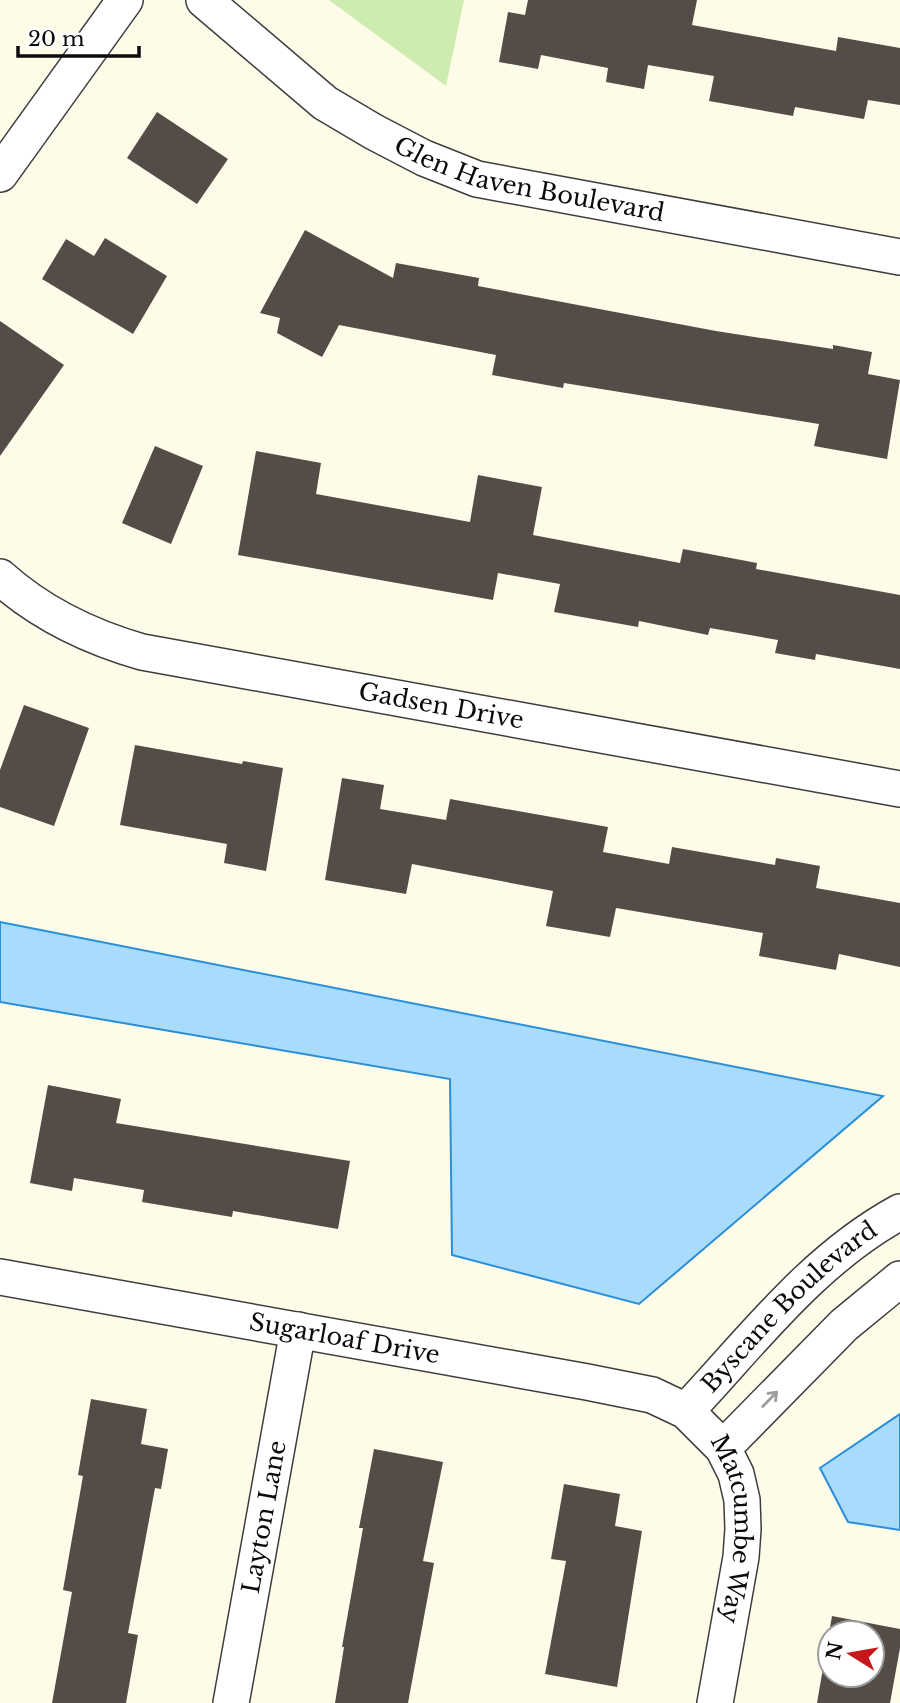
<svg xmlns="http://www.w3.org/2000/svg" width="900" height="1703" font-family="'Libre Baskerville',serif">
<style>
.green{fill:#ceecaf}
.water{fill:#a8dbfc;stroke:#298fd9;stroke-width:2}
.building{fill:#544c46;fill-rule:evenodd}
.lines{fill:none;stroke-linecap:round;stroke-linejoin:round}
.minor-casing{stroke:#3e3e3e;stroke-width:38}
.minor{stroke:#fff;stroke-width:35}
.oneway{stroke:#9d9d9d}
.labels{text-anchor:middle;stroke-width:7;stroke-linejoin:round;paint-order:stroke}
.street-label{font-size:24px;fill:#0b0b0b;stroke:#fff}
</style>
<rect width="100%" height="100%" fill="#fffbe9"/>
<path class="green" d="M 329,0 L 464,0 L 446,86 Z"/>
<path class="water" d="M 0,922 L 883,1096 L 639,1304 L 452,1255 L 450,1079 L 0,1002 Z
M 900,1414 L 900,1530 L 848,1522 L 820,1468 Z"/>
<path class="building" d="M 528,0 L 697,0 L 692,25 L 836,51 L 838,37 L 900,48 L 900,105 L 868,100 L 864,119 L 795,107 L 793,116 L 709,101 L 714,76 L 648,65 L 644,89 L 606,82 L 608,68 L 541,55 L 538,69 L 499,62 L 508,12 L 525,15 Z
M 157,112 L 228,159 L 197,204 L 127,158 Z
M 305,230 L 393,278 L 396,263 L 479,278 L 478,286 L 578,305 L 716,331 L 833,349 L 833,345 L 872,352 L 868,374 L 900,380 L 887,459 L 814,446 L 819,424 L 564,383 L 563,388 L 492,375 L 496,355 L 339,325 L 322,357 L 277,333 L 280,318 L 260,313 Z
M 105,238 L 167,276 L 133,334 L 42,279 L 66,239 L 94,256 Z
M 0,321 L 64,365 L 0,456 Z
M 155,446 L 203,466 L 171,544 L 122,523 Z
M 256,451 L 321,463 L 316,494 L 470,522 L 478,475 L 542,487 L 533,535 L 680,563 L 683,549 L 757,563 L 756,569 L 900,595 L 900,669 L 816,654 L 815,660 L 775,653 L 778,640 L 710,628 L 708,635 L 639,621 L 638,627 L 554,612 L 560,584 L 498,573 L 493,600 L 238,555 Z
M 24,705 L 89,728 L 54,826 L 0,807 L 0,770 Z
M 135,745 L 242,764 L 243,761 L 283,768 L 266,871 L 224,863 L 227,844 L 120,825 Z
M 342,778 L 384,785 L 380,809 L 446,820 L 450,799 L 608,827 L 603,852 L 669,864 L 672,847 L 775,865 L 776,858 L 820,866 L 816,888 L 900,903 L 900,967 L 839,954 L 836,970 L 759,956 L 763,933 L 616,908 L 610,937 L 546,926 L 553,891 L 412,864 L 406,894 L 325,880 Z
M 48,1085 L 121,1099 L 116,1123 L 350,1161 L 338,1229 L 233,1211 L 232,1217 L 142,1202 L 144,1190 L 74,1178 L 72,1191 L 30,1183 Z
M 91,1399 L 147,1409 L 141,1444 L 168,1449 L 161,1489 L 155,1488 L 128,1633 L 138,1635 L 126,1703 L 52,1703 L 72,1592 L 63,1590 L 83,1476 L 78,1475 Z
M 374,1449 L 443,1462 L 423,1561 L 434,1563 L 408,1703 L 335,1703 L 344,1647 L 342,1647 L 363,1528 L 359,1528 Z
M 564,1484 L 620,1494 L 615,1526 L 642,1531 L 617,1687 L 545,1674 L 566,1561 L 551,1559 Z
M 832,1616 L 900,1629 L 900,1648 L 890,1703 L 817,1703 ZM 830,1633 L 872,1633 L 872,1675 L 830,1675 Z"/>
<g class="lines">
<g class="minor-casing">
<g id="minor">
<path id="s1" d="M 204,0 L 325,103 L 374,132 L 424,158 L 477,179 L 900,257"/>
<path d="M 0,174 L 125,0"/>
<path id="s2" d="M 0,577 C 41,614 90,637 142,652 L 900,789"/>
<path id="s3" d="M 0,1277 L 587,1382 L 652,1395 L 686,1411 L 723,1448 L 736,1474 L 742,1500 L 743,1529 L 741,1557 L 715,1703"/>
<path id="s4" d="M 686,1411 C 753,1340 812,1260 900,1212"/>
<path d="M 723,1448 L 844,1325 L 900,1279"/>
<path id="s5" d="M 231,1703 L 298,1330"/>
</g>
</g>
<use href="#minor" class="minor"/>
</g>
<defs><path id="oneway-shaft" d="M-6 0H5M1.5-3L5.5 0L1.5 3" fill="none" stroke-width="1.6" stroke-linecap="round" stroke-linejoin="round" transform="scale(1.75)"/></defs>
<use class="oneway" href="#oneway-shaft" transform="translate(770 1399) rotate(-46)"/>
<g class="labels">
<g class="street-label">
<text dy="8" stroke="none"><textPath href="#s1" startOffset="380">Glen Haven Boulevard</textPath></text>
<text dy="8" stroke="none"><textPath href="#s2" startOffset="466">Gadsen Drive</textPath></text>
<text dy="8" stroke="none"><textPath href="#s4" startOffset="147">Byscane Boulevard</textPath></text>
<text dy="8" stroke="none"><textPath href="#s3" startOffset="350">Sugarloaf Drive</textPath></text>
<text dy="8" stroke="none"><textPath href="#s5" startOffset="189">Layton Lane</textPath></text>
<text dy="8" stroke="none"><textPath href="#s3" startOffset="836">Matcumbe Way</textPath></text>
</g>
</g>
<g transform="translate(851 1654) rotate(281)"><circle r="33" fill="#ffffff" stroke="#9d9d9d" stroke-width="2"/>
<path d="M0-5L12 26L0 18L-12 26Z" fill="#c6181c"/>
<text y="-10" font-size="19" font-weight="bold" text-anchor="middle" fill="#0b0b0b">N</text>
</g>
<path d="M18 46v10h121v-10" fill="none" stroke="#0b0b0b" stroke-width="3.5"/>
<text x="28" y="46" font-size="21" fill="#0b0b0b" stroke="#ffffff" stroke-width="5" paint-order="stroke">20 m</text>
</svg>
